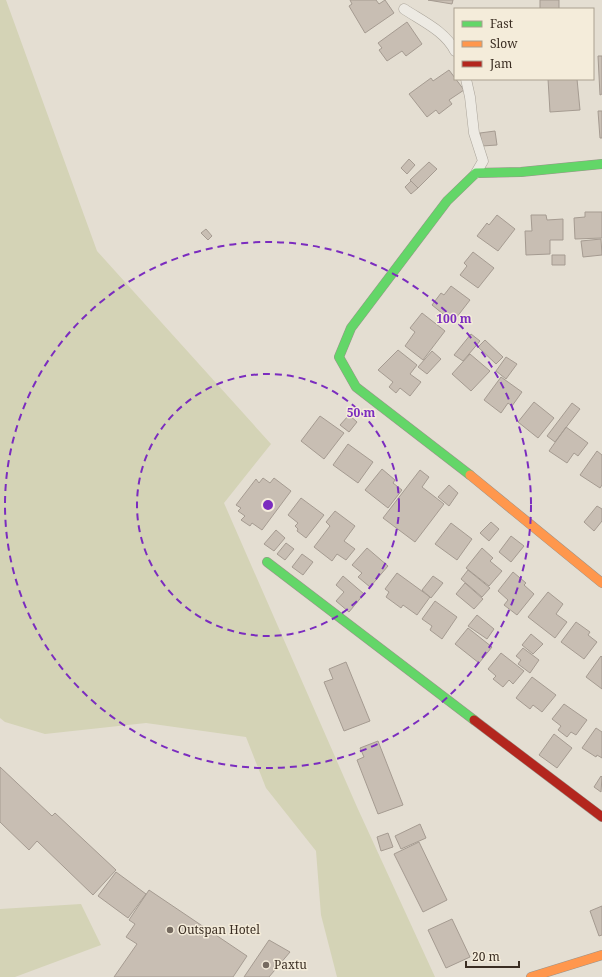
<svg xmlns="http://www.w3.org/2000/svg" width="602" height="977" font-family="'Noto Serif',serif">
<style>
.green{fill:#d4d3b6}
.building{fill:#c8beb3;stroke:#a59b91}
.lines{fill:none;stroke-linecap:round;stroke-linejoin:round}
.lane-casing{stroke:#aaa49a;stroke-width:11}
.fast-casing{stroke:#9a938a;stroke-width:10}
.slow-casing{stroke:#9a938a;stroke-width:10}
.jam-casing{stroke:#9a938a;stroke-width:10}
.lane{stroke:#edeae3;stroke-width:10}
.fast{stroke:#63d668;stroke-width:9}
.slow{stroke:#ff974d;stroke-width:9}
.jam{stroke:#b3261e;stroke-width:9}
.ring{fill:none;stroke:#7b2cbf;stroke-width:2;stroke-dasharray:7 5}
.poi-dot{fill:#766b60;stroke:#f4ecda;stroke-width:1.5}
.labels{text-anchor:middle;stroke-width:3;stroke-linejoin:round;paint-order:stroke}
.poi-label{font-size:12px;fill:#3a2d22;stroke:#f4ecda;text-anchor:start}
.centre{fill:#7b2cbf;stroke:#f4ecda;stroke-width:2}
.ring-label{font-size:12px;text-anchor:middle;font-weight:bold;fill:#7b2cbf;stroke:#f4ecda;stroke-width:3;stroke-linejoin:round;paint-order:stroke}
</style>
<rect width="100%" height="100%" fill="#e4ded2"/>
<path class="green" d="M 0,0 L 6,0 L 97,251 L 271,444 L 224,503 L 357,807 L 435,977 L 337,977 L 321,915 L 316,851 L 266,788 L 246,737 L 146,723 L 45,734 L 5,722 L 0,718 Z
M 81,904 L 101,945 L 15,977 L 0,977 L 0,909 Z"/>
<path class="building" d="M 350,0 L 376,0 L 379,4 L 385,0 L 394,13 L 365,33 L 349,6 L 352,4 Z
M 428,0 L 453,0 L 452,4 Z
M 540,0 L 559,0 L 559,9 L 540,9 Z
M 407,22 L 422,44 L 406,56 L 402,51 L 387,61 L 379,50 L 382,48 L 378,43 Z
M 598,56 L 602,56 L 602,94 L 600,95 Z
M 449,70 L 464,90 L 449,100 L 452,104 L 439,114 L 436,110 L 427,117 L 409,94 L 431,78 L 433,81 Z
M 548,79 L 577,79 L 580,110 L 550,112 Z
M 598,111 L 602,111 L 602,138 L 600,138 Z
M 495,131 L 497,145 L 482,146 L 480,133 Z
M 409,159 L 415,165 L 407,174 L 401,168 Z
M 429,162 L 437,169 L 418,188 L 410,180 Z
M 411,181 L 418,188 L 411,194 L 405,187 Z
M 585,212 L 602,212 L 602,238 L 575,239 L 574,218 L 585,217 Z
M 497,215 L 515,229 L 498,251 L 477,236 L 487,223 L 489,225 Z
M 531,215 L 546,215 L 547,220 L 563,219 L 563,240 L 550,240 L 550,254 L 526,255 L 525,231 L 532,231 Z
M 206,229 L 212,236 L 208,240 L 201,233 Z
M 601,239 L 602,255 L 583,257 L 581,241 Z
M 473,252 L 494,268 L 478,288 L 460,275 L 467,266 L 464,263 Z
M 552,255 L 565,255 L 565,265 L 552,265 Z
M 451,286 L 470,300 L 453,322 L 432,305 L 441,293 L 444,295 Z
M 422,313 L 445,331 L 423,360 L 405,346 L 415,332 L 410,328 Z
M 471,334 L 480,341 L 463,361 L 454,355 Z
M 485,340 L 503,357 L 496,364 L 478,347 Z
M 398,350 L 417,365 L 410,374 L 421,382 L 410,396 L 400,388 L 396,393 L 389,387 L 393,382 L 378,370 Z
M 432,351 L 441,359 L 427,374 L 418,367 Z
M 470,354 L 490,371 L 471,391 L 452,374 Z
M 506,357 L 517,364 L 506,379 L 496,371 Z
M 501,377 L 522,392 L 512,406 L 508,403 L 501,413 L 484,400 Z
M 534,402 L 554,418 L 538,438 L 518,422 Z
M 572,403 L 580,409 L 555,442 L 547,436 Z
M 349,415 L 357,422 L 349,432 L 340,425 Z
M 320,416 L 344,433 L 324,459 L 301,441 Z
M 566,427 L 588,443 L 578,456 L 574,453 L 567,463 L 549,451 Z
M 348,444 L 373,462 L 358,483 L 333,465 Z
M 597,451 L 602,455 L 602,485 L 600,488 L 580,475 Z
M 382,469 L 395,480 L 393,483 L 402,490 L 388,508 L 365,490 Z
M 420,470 L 429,477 L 422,487 L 444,504 L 415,542 L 383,518 Z
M 263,478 L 270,483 L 274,478 L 291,491 L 262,530 L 252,523 L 250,526 L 241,520 L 245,516 L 238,511 L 241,508 L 236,505 L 256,479 L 259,483 Z
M 449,485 L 458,493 L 449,506 L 438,497 Z
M 301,498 L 324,515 L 306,538 L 297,531 L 298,529 L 295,526 L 298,523 L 288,515 Z
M 597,506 L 602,509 L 602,521 L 594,531 L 584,522 Z
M 335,511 L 355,526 L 344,541 L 355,549 L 346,560 L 337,554 L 332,561 L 314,547 L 330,526 L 326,522 Z
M 491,522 L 499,529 L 489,541 L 480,533 Z
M 451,523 L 472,539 L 457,560 L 435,544 Z
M 276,530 L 285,538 L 274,551 L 264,544 Z
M 511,536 L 524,546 L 511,562 L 499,552 Z
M 286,543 L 294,549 L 285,560 L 277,554 Z
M 367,548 L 388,566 L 370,587 L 358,577 L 362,573 L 352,565 Z
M 482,548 L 493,558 L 490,561 L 502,571 L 489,586 L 466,568 Z
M 302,554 L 313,562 L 303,575 L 292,567 Z
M 468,570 L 490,588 L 482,597 L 461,579 Z
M 513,572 L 526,583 L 524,585 L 534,594 L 517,615 L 504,605 L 508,600 L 498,591 Z
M 397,573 L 430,597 L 417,615 L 403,605 L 401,608 L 386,597 L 389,592 L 385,589 Z
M 343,576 L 364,594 L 349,612 L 336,601 L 344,592 L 336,585 Z
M 433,576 L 443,583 L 431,598 L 422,590 Z
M 465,583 L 483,599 L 474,609 L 456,594 Z
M 548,592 L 563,604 L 556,614 L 567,622 L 555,638 L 528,617 Z
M 435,601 L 457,617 L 442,639 L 430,630 L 432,626 L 422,619 Z
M 477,615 L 494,629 L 487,639 L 468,626 Z
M 576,622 L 590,632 L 588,635 L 597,642 L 584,659 L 561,642 Z
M 468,628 L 492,647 L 479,663 L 455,644 Z
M 531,634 L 543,644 L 533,654 L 522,645 Z
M 523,648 L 539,660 L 530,673 L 518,664 L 521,660 L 516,656 Z
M 501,653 L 524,671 L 513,684 L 509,680 L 503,687 L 493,679 L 496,676 L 488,669 Z
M 601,656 L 602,657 L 602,689 L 586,677 Z
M 346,662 L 370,721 L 344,731 L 324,682 L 333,679 L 329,669 Z
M 532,677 L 556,695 L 542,712 L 533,705 L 530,709 L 516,698 Z
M 564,704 L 587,720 L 576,735 L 571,732 L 567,737 L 558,730 L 561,726 L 552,719 Z
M 596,728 L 602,732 L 602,758 L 597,755 L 596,757 L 582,748 Z
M 554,734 L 572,748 L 557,768 L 539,755 Z
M 378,741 L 403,805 L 378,814 L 357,760 L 364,757 L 360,748 Z
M 0,767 L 52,816 L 55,813 L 116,870 L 93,895 L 37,841 L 29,850 L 0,822 Z
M 601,776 L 602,777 L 601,792 L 594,787 Z
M 420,824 L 426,838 L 401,849 L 395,836 Z
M 388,833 L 393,847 L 381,851 L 377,837 Z
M 419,842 L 447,900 L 423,912 L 394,854 Z
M 116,872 L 146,894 L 128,918 L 98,896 Z
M 149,890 L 247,956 L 233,977 L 114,977 L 137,944 L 126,937 L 135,924 L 129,920 Z
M 602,906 L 602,935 L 599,936 L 590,911 Z
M 452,919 L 470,957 L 446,968 L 428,930 Z
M 269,940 L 290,952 L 269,977 L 244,977 Z"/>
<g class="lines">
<g class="lane-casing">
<path id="lane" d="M 404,9 C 422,21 445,31 455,51
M 466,79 L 470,97 L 474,133 L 483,161 L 476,173"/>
</g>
<g class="fast-casing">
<path id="fast" d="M 470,475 L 356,387 L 339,357 L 351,328 L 447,201 L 476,173 L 521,172 L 602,164
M 267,562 L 474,720"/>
</g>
<g class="slow-casing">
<path id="slow" d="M 470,475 L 602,583
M 531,977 L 602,955"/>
</g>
<g class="jam-casing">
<path id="jam" d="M 474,720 L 602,817"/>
</g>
<use href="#lane" class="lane"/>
<use href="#fast" class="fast"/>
<use href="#slow" class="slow"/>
<use href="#jam" class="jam"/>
</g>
<g class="ring">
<circle cx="268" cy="505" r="131"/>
<circle cx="268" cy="505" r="263"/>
</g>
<g class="poi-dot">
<circle cx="170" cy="930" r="4"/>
<circle cx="266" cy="965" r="4"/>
</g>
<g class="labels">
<g class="poi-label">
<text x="178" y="934">Outspan Hotel</text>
<text x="274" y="969">Paxtu</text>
</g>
</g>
<circle cx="268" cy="505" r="6" class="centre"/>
<g class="ring-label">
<text x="454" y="323">100 m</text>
<text x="361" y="417">50 m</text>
</g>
<rect x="454" y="8" width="140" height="72" fill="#f4ecda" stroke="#aaa090"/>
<rect x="462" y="21" width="20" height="6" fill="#63d668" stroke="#aaa090"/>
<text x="490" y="28" font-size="12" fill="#3a2d22">Fast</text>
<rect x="462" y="41" width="20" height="6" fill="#ff974d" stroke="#aaa090"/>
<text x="490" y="48" font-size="12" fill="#3a2d22">Slow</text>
<rect x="462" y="61" width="20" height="6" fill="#b3261e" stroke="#aaa090"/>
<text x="490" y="68" font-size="12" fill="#3a2d22">Jam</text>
<path d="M466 961v6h53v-6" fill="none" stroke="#3a2d22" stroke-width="2"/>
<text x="472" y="961" font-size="12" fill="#3a2d22" stroke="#f4ecda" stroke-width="3" paint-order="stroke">20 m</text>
</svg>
